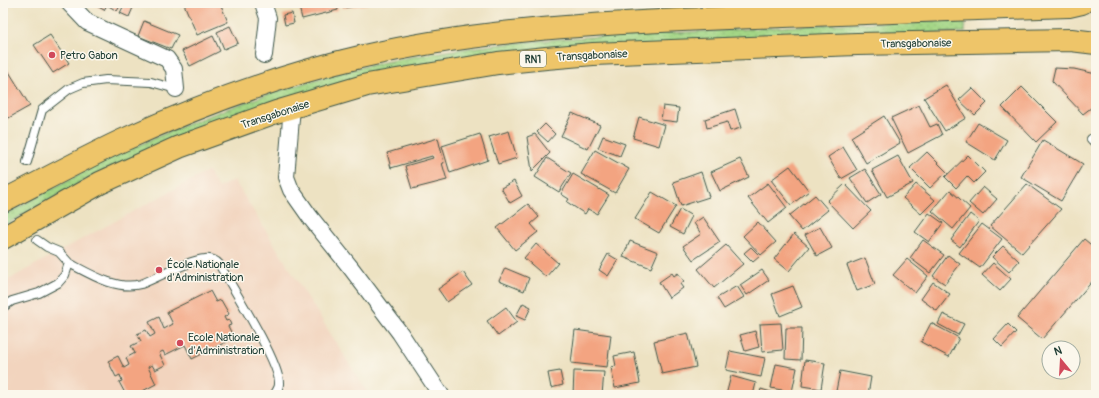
<svg xmlns="http://www.w3.org/2000/svg" width="1099" height="398" font-family="Pangolin,sans-serif">
<style>
.built{fill:#f2d4be}
.grass{fill:url(#grass-dots);stroke:#628a5d}
.building{fill:#f3a481}
.lines{fill:none;stroke-linecap:round;stroke-linejoin:round}
.lane-casing{stroke:#3e5649;stroke-width:10}
.street-casing{stroke:#3e5649;stroke-width:18}
.highway-casing{stroke:#3e5649;stroke-width:24}
.lane{stroke:#fff;stroke-width:8}
.street{stroke:#fff;stroke-width:16}
.highway{stroke:#eec569;stroke-width:22}
.poi-dot{fill:#d1495b;stroke:#fbf7ec;stroke-width:1.5}
.labels{text-anchor:middle;stroke-width:3;stroke-linejoin:round;paint-order:stroke}
.shield{fill:#fbf7ec;stroke:#61756b;stroke-width:1}
.shield-label{font-size:10px;font-weight:bold;fill:#1f3d34}
.street-label{font-size:11px;fill:#1f3d34;stroke:#fbf7ec}
.poi-label{font-size:11px;fill:#1f3d34;stroke:#fbf7ec;text-anchor:start}
</style>
<defs>
<pattern id="grass-dots" width="8" height="8" patternUnits="userSpaceOnUse"><rect width="8" height="8" fill="#a4d786"/><path d="M2 2h.1M6 6h.1" fill="none" stroke="#8db974" stroke-width="1.8" stroke-linecap="round"/></pattern>
</defs>
<rect width="100%" height="100%" fill="#fbf7ec"/>
<filter id="ink" filterUnits="userSpaceOnUse"><feTurbulence type="fractalNoise" baseFrequency=".025" numOctaves="2"/><feDisplacementMap in="SourceGraphic" scale="8" xChannelSelector="R" yChannelSelector="G"/><feConvolveMatrix kernelMatrix="1 2 1 2 8 2 1 2 1" color-interpolation-filters="sRGB"/></filter>
<filter id="wash" filterUnits="userSpaceOnUse"><feTurbulence type="fractalNoise" baseFrequency=".012" numOctaves="4" result="noise"/><feDisplacementMap in="SourceGraphic" scale="16" xChannelSelector="R" yChannelSelector="G"/><feGaussianBlur stdDeviation="0.9" result="paint"/><feColorMatrix in="noise" values="0 0 0 0 0 0 0 0 0 0 0 0 0 0 0 0 0 1.4 0 .05"/><feComposite in="paint" operator="in"/></filter>
<g filter="url(#wash)">
<rect width="100%" height="100%" fill="#ede2c2"/>
<path class="built" d="M 208,171 L 218,188 L 234,180 L 369,395 L 3,395 L 3,283 L 49,257 Z"/>
<path class="grass" d="M 965,20 L 965,32 L 496,53 L 408,67 L 273,102 L 226,118 L 176,138 L 94,175 L 3,226 L 3,216 C 32,200 61,183 91,168 C 177,125 269,90 363,67 C 470,42 580,37 690,32 C 740,30 790,26 840,24 C 882,22 924,21 965,20 Z"/>
<g id="blocks">
<path class="building" d="M 91,3 L 122,3 L 117,11 L 107,5 L 104,10 Z
M 125,3 L 135,3 L 129,17 L 120,13 Z
M 186,3 L 220,3 L 228,22 L 197,35 L 184,4 Z
M 298,3 L 337,3 L 338,10 L 302,19 Z
M 342,3 L 368,3 L 369,4 L 343,8 Z
M 292,13 L 294,23 L 285,25 L 283,15 Z
M 144,21 L 178,35 L 171,49 L 138,36 Z
M 230,26 L 238,43 L 224,49 L 217,32 Z
M 50,35 L 69,63 L 53,73 L 34,45 Z
M 213,36 L 220,51 L 190,66 L 182,51 Z
M 3,62 L 30,106 L 5,120 L 3,116 Z
M 1055,68 L 1074,69 L 1096,74 L 1096,104 L 1083,114 L 1052,81 Z
M 946,85 L 966,118 L 945,131 L 924,98 Z
M 1022,87 L 1057,122 L 1036,142 L 1002,107 Z
M 972,88 L 987,103 L 975,115 L 959,100 Z
M 919,105 L 930,127 L 937,124 L 942,135 L 908,153 L 891,118 Z
M 663,106 L 679,108 L 677,122 L 661,120 Z
M 735,109 L 741,128 L 730,131 L 727,122 L 707,128 L 705,119 Z
M 572,113 L 600,125 L 588,149 L 561,136 Z
M 884,116 L 900,143 L 866,163 L 851,137 Z
M 639,117 L 665,125 L 659,146 L 633,138 Z
M 978,123 L 1007,140 L 995,160 L 966,142 Z
M 545,124 L 555,134 L 548,142 L 537,132 Z
M 509,131 L 517,158 L 498,164 L 489,137 Z
M 480,134 L 488,160 L 450,173 L 442,146 Z
M 535,134 L 550,153 L 532,171 L 527,137 Z
M 603,136 L 625,144 L 620,156 L 598,148 Z
M 438,138 L 444,163 L 442,163 L 447,180 L 412,189 L 405,166 L 433,158 L 432,156 L 391,168 L 387,153 Z
M 1043,140 L 1083,164 L 1061,201 L 1021,177 Z
M 843,147 L 857,170 L 841,179 L 828,157 Z
M 595,150 L 629,169 L 615,193 L 581,174 Z
M 927,152 L 947,172 L 930,188 L 910,168 Z
M 968,155 L 985,172 L 974,183 L 967,176 L 956,188 L 945,177 Z
M 898,156 L 913,183 L 887,197 L 872,170 Z
M 547,158 L 571,173 L 559,192 L 535,177 Z
M 740,159 L 749,177 L 720,191 L 711,172 Z
M 790,166 L 809,191 L 791,205 L 771,180 Z
M 865,169 L 881,194 L 867,203 L 850,178 Z
M 701,172 L 709,197 L 681,206 L 673,182 Z
M 573,174 L 609,195 L 597,214 L 588,209 L 585,214 L 567,202 L 569,199 L 561,194 Z
M 514,181 L 522,196 L 510,203 L 501,188 Z
M 768,183 L 787,208 L 768,223 L 748,198 Z
M 845,184 L 871,211 L 853,228 L 827,201 Z
M 916,184 L 935,200 L 921,214 L 903,198 Z
M 1027,184 L 1061,209 L 1022,253 L 990,226 Z
M 983,187 L 997,199 L 983,215 L 969,203 Z
M 950,190 L 970,208 L 953,229 L 932,211 Z
M 652,192 L 676,206 L 659,233 L 635,219 Z
M 815,195 L 828,210 L 802,231 L 789,216 Z
M 528,204 L 539,217 L 531,224 L 538,232 L 515,250 L 497,228 Z
M 680,209 L 692,216 L 683,234 L 670,227 Z
M 929,213 L 943,223 L 929,242 L 915,232 Z
M 970,214 L 979,221 L 960,247 L 951,240 Z
M 703,217 L 720,242 L 693,260 L 683,246 L 701,234 L 694,223 Z
M 758,222 L 776,242 L 761,255 L 743,236 Z
M 982,224 L 1002,239 L 980,268 L 959,253 Z
M 820,227 L 832,248 L 817,256 L 805,235 Z
M 794,234 L 809,247 L 789,271 L 774,259 Z
M 1084,239 L 1096,249 L 1096,277 L 1042,339 L 1017,318 Z
M 923,240 L 944,255 L 930,273 L 910,258 Z
M 630,241 L 658,252 L 651,268 L 623,257 Z
M 536,244 L 558,263 L 546,277 L 524,258 Z
M 726,245 L 743,264 L 714,288 L 698,269 Z
M 1003,246 L 1019,261 L 1009,272 L 992,257 Z
M 751,247 L 760,256 L 753,262 L 744,253 Z
M 608,254 L 618,260 L 608,276 L 599,270 Z
M 948,255 L 960,264 L 945,284 L 933,276 Z
M 865,258 L 875,284 L 857,291 L 847,265 Z
M 907,259 L 928,276 L 915,293 L 893,275 Z
M 993,263 L 1011,279 L 1000,291 L 982,275 Z
M 505,268 L 529,278 L 524,291 L 499,281 Z
M 762,270 L 769,280 L 747,295 L 740,285 Z
M 463,272 L 472,285 L 447,302 L 438,289 Z
M 672,273 L 674,276 L 678,273 L 684,281 L 680,284 L 683,288 L 669,298 L 659,282 Z
M 933,282 L 950,294 L 937,311 L 921,299 Z
M 737,286 L 744,297 L 724,309 L 717,298 Z
M 793,286 L 802,307 L 780,316 L 772,294 Z
M 210,291 L 216,302 L 221,300 L 229,314 L 224,317 L 226,321 L 229,320 L 231,325 L 228,326 L 234,338 L 192,359 L 185,345 L 165,355 L 163,351 L 159,353 L 165,365 L 155,370 L 152,365 L 148,367 L 156,384 L 135,395 L 126,395 L 119,382 L 122,381 L 120,375 L 116,377 L 108,361 L 118,356 L 124,368 L 129,365 L 126,358 L 135,353 L 131,346 L 141,341 L 137,334 L 146,330 L 150,337 L 155,334 L 149,322 L 159,317 L 164,329 L 173,324 L 167,312 Z
M 523,303 L 531,307 L 525,320 L 516,316 Z
M 506,307 L 517,322 L 498,336 L 487,321 Z
M 943,314 L 964,324 L 958,335 L 938,324 Z
M 781,323 L 783,350 L 762,352 L 760,324 Z
M 931,323 L 959,338 L 949,357 L 921,342 Z
M 1008,324 L 1016,332 L 1002,347 L 994,339 Z
M 786,328 L 802,328 L 801,360 L 785,359 Z
M 575,330 L 611,335 L 607,367 L 571,363 Z
M 755,331 L 759,347 L 745,351 L 740,335 Z
M 688,333 L 696,367 L 662,374 L 654,341 Z
M 730,351 L 765,358 L 761,377 L 726,370 Z
M 634,352 L 640,383 L 615,388 L 611,367 L 616,366 L 614,356 Z
M 805,360 L 825,363 L 821,389 L 802,386 Z
M 776,364 L 797,368 L 792,392 L 771,388 Z
M 560,371 L 563,385 L 551,388 L 548,373 Z
M 574,371 L 604,372 L 602,395 L 573,395 Z
M 840,371 L 871,377 L 868,395 L 856,395 L 836,391 Z
M 731,376 L 756,383 L 753,395 L 726,395 Z
M 761,389 L 781,395 L 759,395 Z"/>
</g>
</g>
<g filter="url(#ink)">
<use href="#blocks" fill-opacity="0" stroke="#3e5649" stroke-width="1"/>
<g class="lines">
<g class="lane-casing">
<path id="lane" d="M 1091,139 L 1096,144
M 27,162 L 42,110 L 69,89 L 83,83 L 106,80 L 151,82 L 176,89
M 69,263 C 90,274 117,291 141,284 C 157,278 189,260 205,259 C 211,258 215,260 219,264 C 231,285 281,364 279,384 C 279,388 276,392 274,395
M 3,307 L 12,301 L 39,293 L 58,283 L 65,275 L 69,263 L 59,252 L 47,247 L 37,240"/>
</g>
<g class="street-casing">
<path id="street" d="M 69,3 L 87,22 L 167,59 L 174,69 L 176,89
M 263,3 L 268,18 L 264,55
M 292,107 L 286,177 L 291,190 L 310,217 L 351,268 L 400,333 L 441,395"/>
</g>
<g class="highway-casing">
<path id="highway" d="M 3,201 C 42,181 81,160 121,141 C 198,106 277,76 360,57 C 480,29 604,23 727,18 C 841,13 955,10 1069,6 L 1082,3
M 3,238 L 100,183 L 179,147 L 276,112 L 367,85 L 498,63 L 546,58 L 593,54 L 857,44 L 1071,40 L 1096,43"/>
</g>
<use href="#lane" class="lane"/>
<use href="#street" class="street"/>
<use href="#highway" class="highway"/>
</g>
</g>
<g class="poi-dot">
<circle cx="52" cy="55" r="4"/>
<circle cx="159" cy="270" r="4"/>
<circle cx="180" cy="343" r="4"/>
</g>
<g class="labels">
<rect class="shield" x="520" y="51" width="26" height="16" rx="3"/>
<g class="shield-label">
<text x="533" y="63">RN1</text>
</g>
<g class="street-label">
<text transform="translate(916 43) rotate(-1)" y="4">Transgabonaise</text>
<text transform="translate(592 55) rotate(-3)" y="4">Transgabonaise</text>
<text transform="translate(275 114) rotate(-18)" y="4">Transgabonaise</text>
</g>
<g class="poi-label">
<text x="60" y="59">Petro Gabon</text>
<text x="167" y="268">École Nationale<tspan x="167" dy="13">d'Administration</tspan></text>
<text x="188" y="341">Ecole Nationale<tspan x="188" dy="13">d'Administration</tspan></text>
</g>
</g>
<rect width="1099" height="398" fill="none" stroke="#fbf7ec" stroke-width="16"/>
<g transform="translate(1061 360) rotate(342)"><circle r="19" fill="#fbf7ec" stroke="#a3ada2"/>
<path d="M0-3L7 15L0 10L-7 15Z" fill="#d1495b"/>
<text y="-6" font-size="11" font-weight="bold" text-anchor="middle" fill="#1f3d34">N</text>
</g>
</svg>
